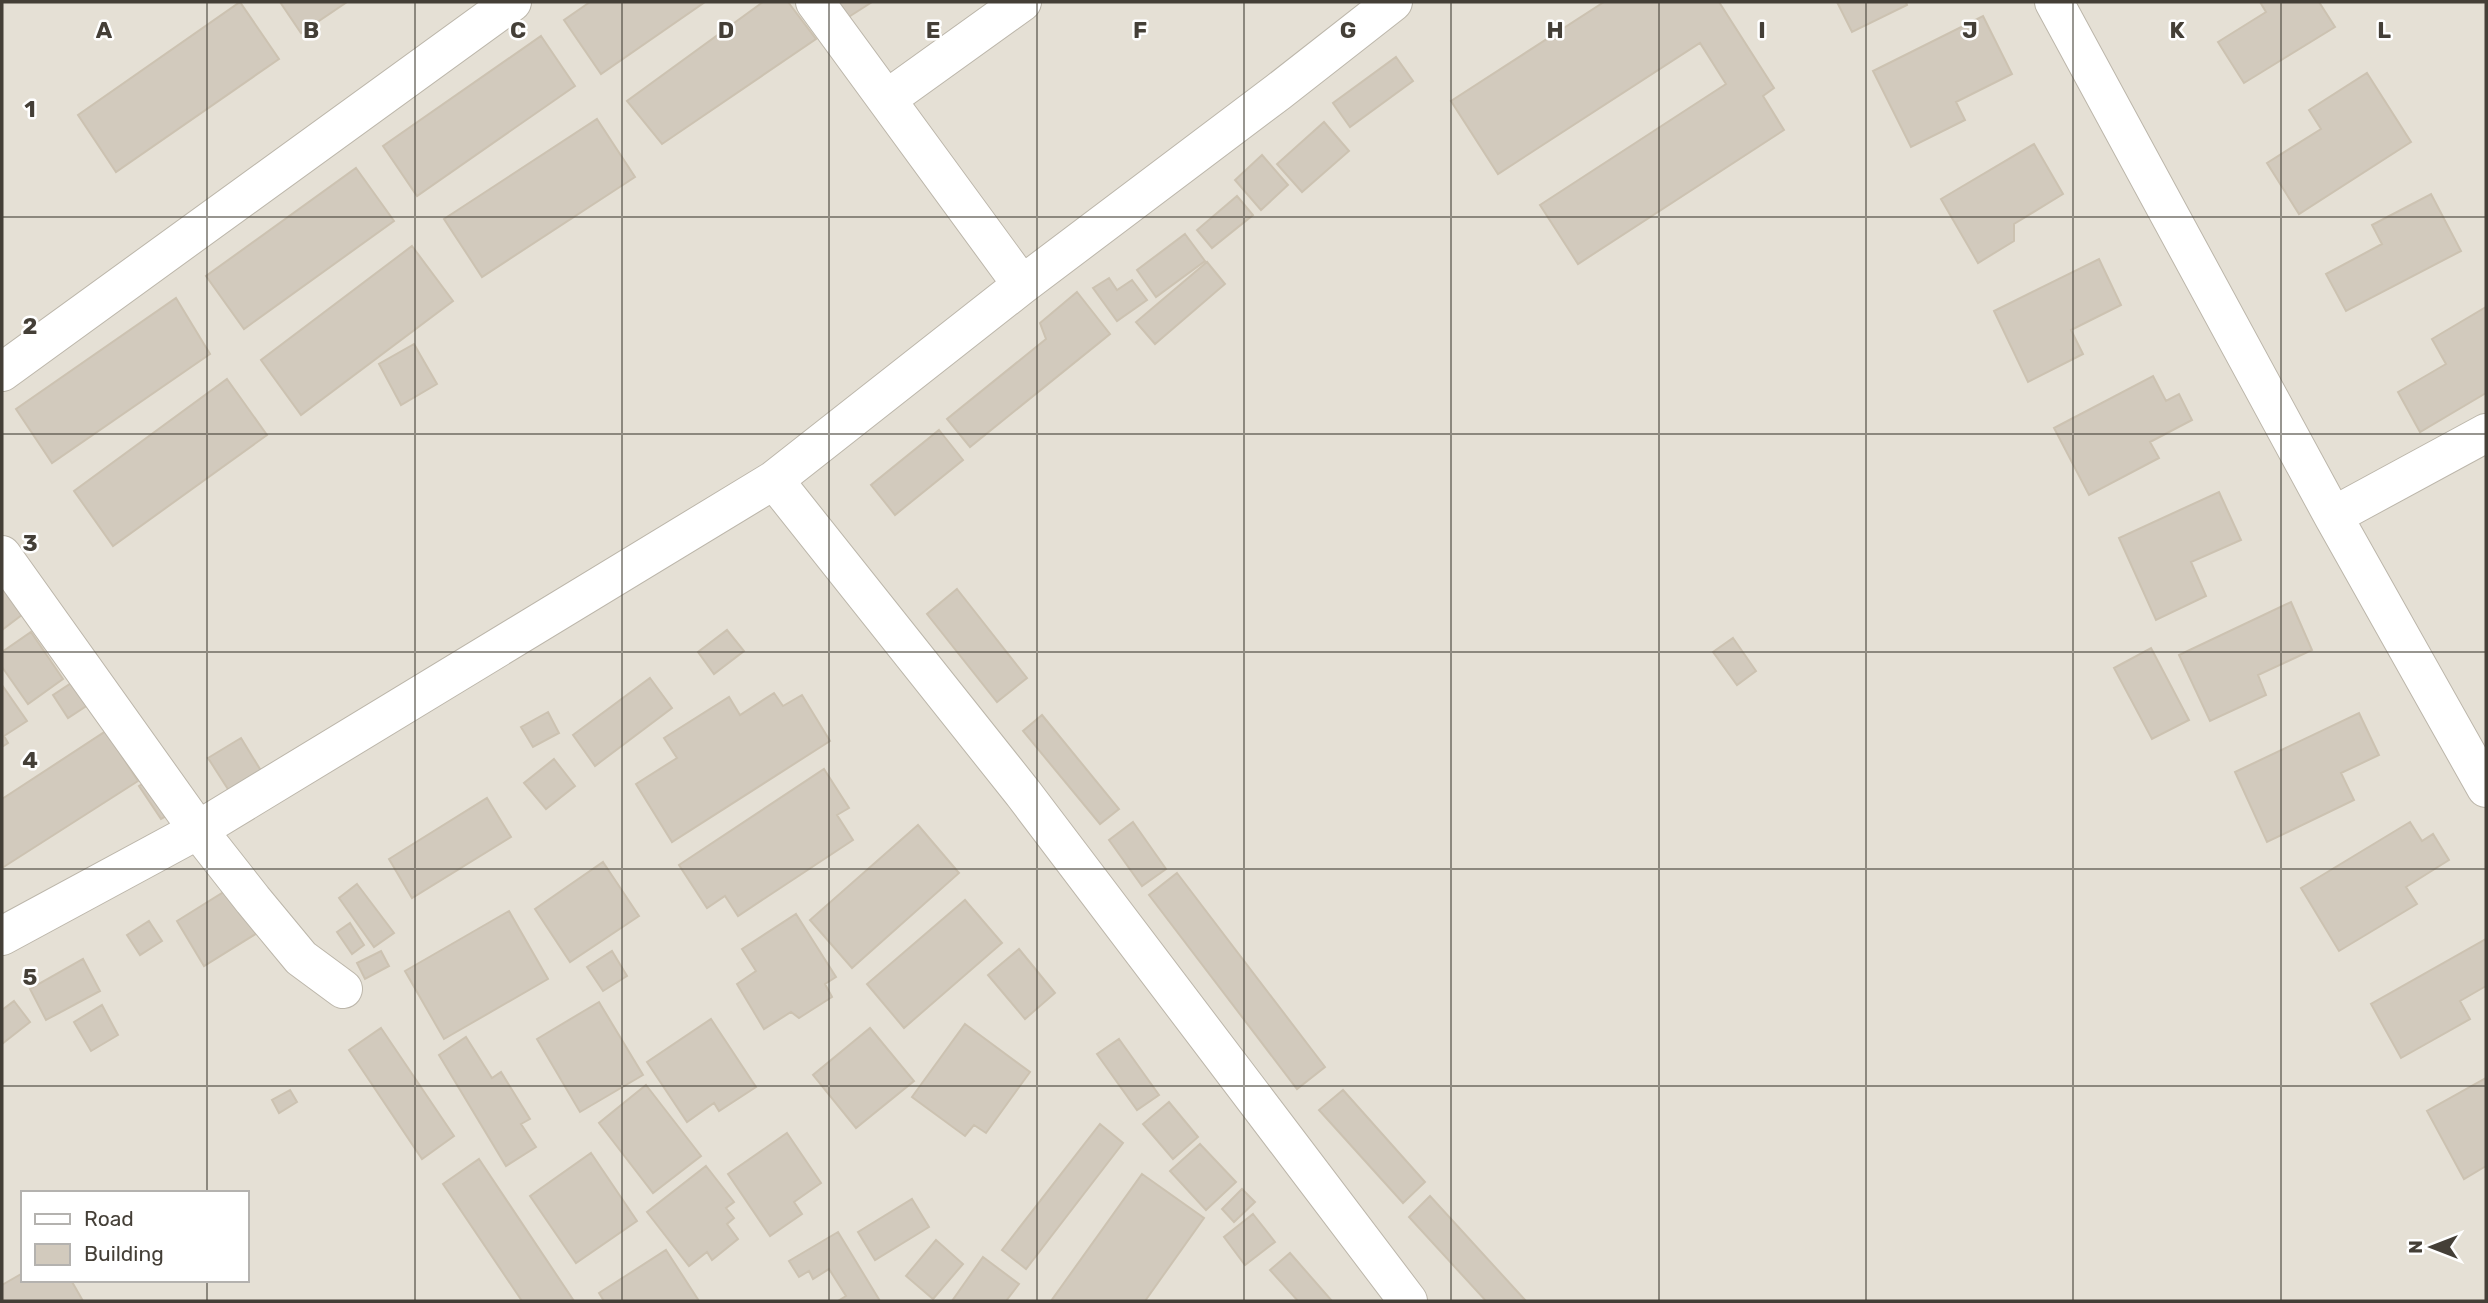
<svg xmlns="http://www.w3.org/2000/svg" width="2488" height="1303" font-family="Rubik,sans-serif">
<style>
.residential{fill:#e5e0d5;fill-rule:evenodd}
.building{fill:#d2cabd;stroke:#ccc2b1;stroke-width:2}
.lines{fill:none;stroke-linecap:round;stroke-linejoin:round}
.minor-casing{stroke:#bcb6aa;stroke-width:40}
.minor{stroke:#fff;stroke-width:38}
.grid{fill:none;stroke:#443f37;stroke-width:2;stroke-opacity:0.55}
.grid-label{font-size:23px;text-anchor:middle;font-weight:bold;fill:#443f37;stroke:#fff;stroke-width:5;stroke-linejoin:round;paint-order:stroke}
</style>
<rect width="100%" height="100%" fill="#f2efe7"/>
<path class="residential" d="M 2,2 L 2486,2 L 2486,1301 L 2,1301 ZM 23,1193 L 247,1193 L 247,1280 L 23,1280 Z"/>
<path class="building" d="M 240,2 L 279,59 L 116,172 L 78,115 Z
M 280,2 L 347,2 L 301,33 Z
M 590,2 L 705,2 L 601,74 L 564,20 Z
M 763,2 L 788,2 L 816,39 L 662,144 L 627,101 Z
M 832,2 L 872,2 L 844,20 Z
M 1604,2 L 1719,2 L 1774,88 L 1763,96 L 1784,130 L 1578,264 L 1540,205 L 1726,84 L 1700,43 L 1498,174 L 1451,101 Z
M 1837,2 L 1906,2 L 1907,5 L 1852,32 Z
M 2260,2 L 2319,2 L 2335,27 L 2244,83 L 2218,42 L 2266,12 Z
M 1983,16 L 2012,74 L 1956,102 L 1965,120 L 1911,147 L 1873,71 Z
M 541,36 L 575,86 L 417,196 L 383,146 Z
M 1396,57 L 1413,81 L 1350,127 L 1333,103 Z
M 2367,73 L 2411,142 L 2299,214 L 2267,163 L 2321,129 L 2309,110 Z
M 597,119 L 635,177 L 482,277 L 444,219 Z
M 1324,122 L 1349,151 L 1302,192 L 1277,164 Z
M 2034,144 L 2063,194 L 2014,224 L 2014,241 L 1978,263 L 1941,199 Z
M 1262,155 L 1288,185 L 1261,210 L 1235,180 Z
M 356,168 L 394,221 L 244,329 L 206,276 Z
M 2431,194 L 2461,251 L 2346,311 L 2326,274 L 2382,244 L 2372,225 Z
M 1237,196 L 1253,215 L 1212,248 L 1197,230 Z
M 1185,234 L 1205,261 L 1156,297 L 1137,270 Z
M 412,246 L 453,301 L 301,415 L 261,360 Z
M 2099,259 L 2121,305 L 2071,330 L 2083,354 L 2028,382 L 1994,311 Z
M 1207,262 L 1225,284 L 1155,344 L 1136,322 Z
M 1109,278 L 1117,290 L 1132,280 L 1147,300 L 1117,321 L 1093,288 Z
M 1077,292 L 1110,334 L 970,447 L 947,419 L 1046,339 L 1040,323 Z
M 176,298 L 210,354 L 52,463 L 16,409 Z
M 2486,307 L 2486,393 L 2420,432 L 2398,392 L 2446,364 L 2432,339 Z
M 414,344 L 437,384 L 401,405 L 379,364 Z
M 2153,376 L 2166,401 L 2179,394 L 2192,420 L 2150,442 L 2159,458 L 2089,495 L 2054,428 Z
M 227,379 L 267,435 L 113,546 L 74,491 Z
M 939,430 L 963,460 L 895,515 L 871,485 Z
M 2219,492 L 2241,540 L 2191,562 L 2206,596 L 2156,620 L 2119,538 Z
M 2,570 L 31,608 L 2,630 Z
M 957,589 L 1027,678 L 997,702 L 927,614 Z
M 2291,602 L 2312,650 L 2258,675 L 2266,695 L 2210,721 L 2179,655 Z
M 727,630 L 744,651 L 714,674 L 698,652 Z
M 31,632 L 63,679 L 28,704 L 2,667 L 2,652 Z
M 1733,638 L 1756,671 L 1737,685 L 1713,652 Z
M 2151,648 L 2189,720 L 2152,739 L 2114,668 Z
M 650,678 L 672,708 L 595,766 L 573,735 Z
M 76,680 L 91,703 L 68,718 L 53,695 Z
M 2,685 L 27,721 L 4,736 L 8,743 L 2,747 Z
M 774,693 L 783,706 L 802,695 L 830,741 L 672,842 L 636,784 L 677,758 L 664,738 L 729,697 L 740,715 Z
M 548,712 L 559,733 L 533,747 L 521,727 Z
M 2359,713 L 2379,755 L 2341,773 L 2354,800 L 2267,842 L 2235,772 Z
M 1042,715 L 1119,809 L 1100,824 L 1023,731 Z
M 106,731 L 138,781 L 2,868 L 2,799 Z
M 241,738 L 263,774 L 231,794 L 208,758 Z
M 554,759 L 575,786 L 546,809 L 524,783 Z
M 824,769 L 849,808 L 837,815 L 853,840 L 738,916 L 725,896 L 707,908 L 679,865 Z
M 152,778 L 174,812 L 161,819 L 139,786 Z
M 487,798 L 511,837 L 412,898 L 389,859 Z
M 1133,822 L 1166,869 L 1142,886 L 1109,840 Z
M 2410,822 L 2422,841 L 2433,834 L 2449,860 L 2406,887 L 2417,904 L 2339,951 L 2301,888 Z
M 918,825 L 959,873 L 852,968 L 810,920 Z
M 603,862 L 639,916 L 570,962 L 535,909 Z
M 1177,873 L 1325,1067 L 1297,1089 L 1149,895 Z
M 357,884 L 394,933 L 374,947 L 339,898 Z
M 235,885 L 262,930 L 204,966 L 177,921 Z
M 965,900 L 1002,943 L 904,1028 L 867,984 Z
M 509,911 L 548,979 L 444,1039 L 405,971 Z
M 796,914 L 836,977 L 825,984 L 832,997 L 799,1018 L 791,1012 L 764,1029 L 737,984 L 756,971 L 742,949 Z
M 149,921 L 162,941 L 140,955 L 127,935 Z
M 350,923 L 364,945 L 352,954 L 337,932 Z
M 2486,939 L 2486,986 L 2460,1001 L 2470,1019 L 2401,1058 L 2371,1004 Z
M 1019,949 L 1055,993 L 1025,1019 L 988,975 Z
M 381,951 L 389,966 L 365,979 L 357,963 Z
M 612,951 L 627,976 L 603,991 L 587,967 Z
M 83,959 L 100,991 L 46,1020 L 30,989 Z
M 14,1001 L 30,1022 L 2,1044 L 2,1010 Z
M 599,1002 L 643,1075 L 580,1112 L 537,1039 Z
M 102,1005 L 118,1035 L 91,1051 L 74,1022 Z
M 711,1019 L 756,1087 L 719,1111 L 714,1103 L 687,1122 L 647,1062 Z
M 965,1024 L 1030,1072 L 986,1133 L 974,1125 L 965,1136 L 912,1097 Z
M 381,1028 L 454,1136 L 422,1159 L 349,1050 Z
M 870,1028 L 914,1081 L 856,1128 L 813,1075 Z
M 466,1037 L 492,1078 L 501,1072 L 530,1119 L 521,1124 L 536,1147 L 506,1166 L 439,1055 Z
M 1119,1039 L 1159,1095 L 1137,1110 L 1097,1054 Z
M 2486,1078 L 2486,1166 L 2464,1179 L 2427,1111 Z
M 646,1085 L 701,1156 L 653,1193 L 599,1123 Z
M 290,1090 L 297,1102 L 279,1113 L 272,1100 Z
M 1343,1090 L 1425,1182 L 1403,1203 L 1319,1110 Z
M 1169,1102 L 1198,1137 L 1173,1159 L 1143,1124 Z
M 1100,1124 L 1123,1143 L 1026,1269 L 1002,1250 Z
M 787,1133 L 821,1183 L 794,1202 L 802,1214 L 770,1236 L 728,1174 Z
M 1200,1144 L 1236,1182 L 1206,1210 L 1170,1171 Z
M 591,1153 L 637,1221 L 576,1263 L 530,1196 Z
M 479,1159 L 574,1301 L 522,1301 L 443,1184 Z
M 706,1166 L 734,1202 L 726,1208 L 734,1218 L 727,1224 L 738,1239 L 712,1260 L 707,1252 L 689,1266 L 647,1212 Z
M 1142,1174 L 1204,1218 L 1145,1301 L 1051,1301 Z
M 1242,1189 L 1255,1202 L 1234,1222 L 1222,1209 Z
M 1430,1196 L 1526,1301 L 1486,1301 L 1409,1217 Z
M 912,1199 L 929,1227 L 875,1260 L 858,1232 Z
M 1253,1214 L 1275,1242 L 1245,1265 L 1224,1237 Z
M 838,1232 L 880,1301 L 838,1301 L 846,1296 L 829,1269 L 813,1279 L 809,1271 L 799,1277 L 789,1261 Z
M 936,1240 L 963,1264 L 933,1299 L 906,1276 Z
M 666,1250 L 699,1301 L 604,1301 L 599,1293 Z
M 1290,1253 L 1332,1301 L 1298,1301 L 1270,1270 Z
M 983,1257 L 1019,1284 L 1006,1301 L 952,1301 Z
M 23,1273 L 23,1280 L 71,1280 L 83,1301 L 4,1301 L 2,1297 L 2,1285 Z"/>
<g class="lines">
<g class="minor-casing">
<path id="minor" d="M 815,2 L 1022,285
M 2054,2 L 2333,516 L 2486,788
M 887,99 L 1022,2
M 2,372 L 512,2
M 774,480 L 1023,793 L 1408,1301
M 2333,516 L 2486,433
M 2,555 L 198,830 L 253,900 L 301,958 L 343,989
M 2,936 L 198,830 L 774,480 L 1022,285 L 1278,92 L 1393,2"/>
</g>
<use href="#minor" class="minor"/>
</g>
<path class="grid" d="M 207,2 L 207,1193M 415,2 L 415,1301M 622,2 L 622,1301M 829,2 L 829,1301M 1037,2 L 1037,1301M 1244,2 L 1244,1301M 1451,2 L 1451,1301M 1659,2 L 1659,1301M 1866,2 L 1866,1301M 2073,2 L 2073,1301M 2281,2 L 2281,1301M 2,217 L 2486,217M 2,434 L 2486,434M 2,652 L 2486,652M 2,869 L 2486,869M 2,1086 L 2486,1086M 207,1280 L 207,1301"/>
<g class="grid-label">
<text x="104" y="38">A</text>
<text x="311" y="38">B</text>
<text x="518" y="38">C</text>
<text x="726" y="38">D</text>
<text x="933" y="38">E</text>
<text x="1140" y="38">F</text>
<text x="1348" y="38">G</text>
<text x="1555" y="38">H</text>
<text x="1762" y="38">I</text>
<text x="1970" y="38">J</text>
<text x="2177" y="38">K</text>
<text x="2384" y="38">L</text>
<text x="30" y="117">1</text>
<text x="30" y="334">2</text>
<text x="30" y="551">3</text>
<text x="30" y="768">4</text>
<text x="30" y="985">5</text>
</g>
<rect width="2488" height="1303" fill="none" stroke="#443f37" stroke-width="7"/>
<rect x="21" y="1191" width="228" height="91" fill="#ffffff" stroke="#b4b2af" stroke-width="2"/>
<rect x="35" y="1214" width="35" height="10" fill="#ffffff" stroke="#b4b2af" stroke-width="2"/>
<text x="84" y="1226" font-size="21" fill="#443f37">Road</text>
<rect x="35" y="1244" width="35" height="21" fill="#d2cabd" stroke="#b4b2af" stroke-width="2"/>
<text x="84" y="1261" font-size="21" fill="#443f37">Building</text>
<g transform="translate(2432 1247) rotate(270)" stroke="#ffffff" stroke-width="5" paint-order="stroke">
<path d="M0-5L12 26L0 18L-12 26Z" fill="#443f37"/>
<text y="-10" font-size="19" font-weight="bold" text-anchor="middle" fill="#443f37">N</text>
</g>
</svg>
